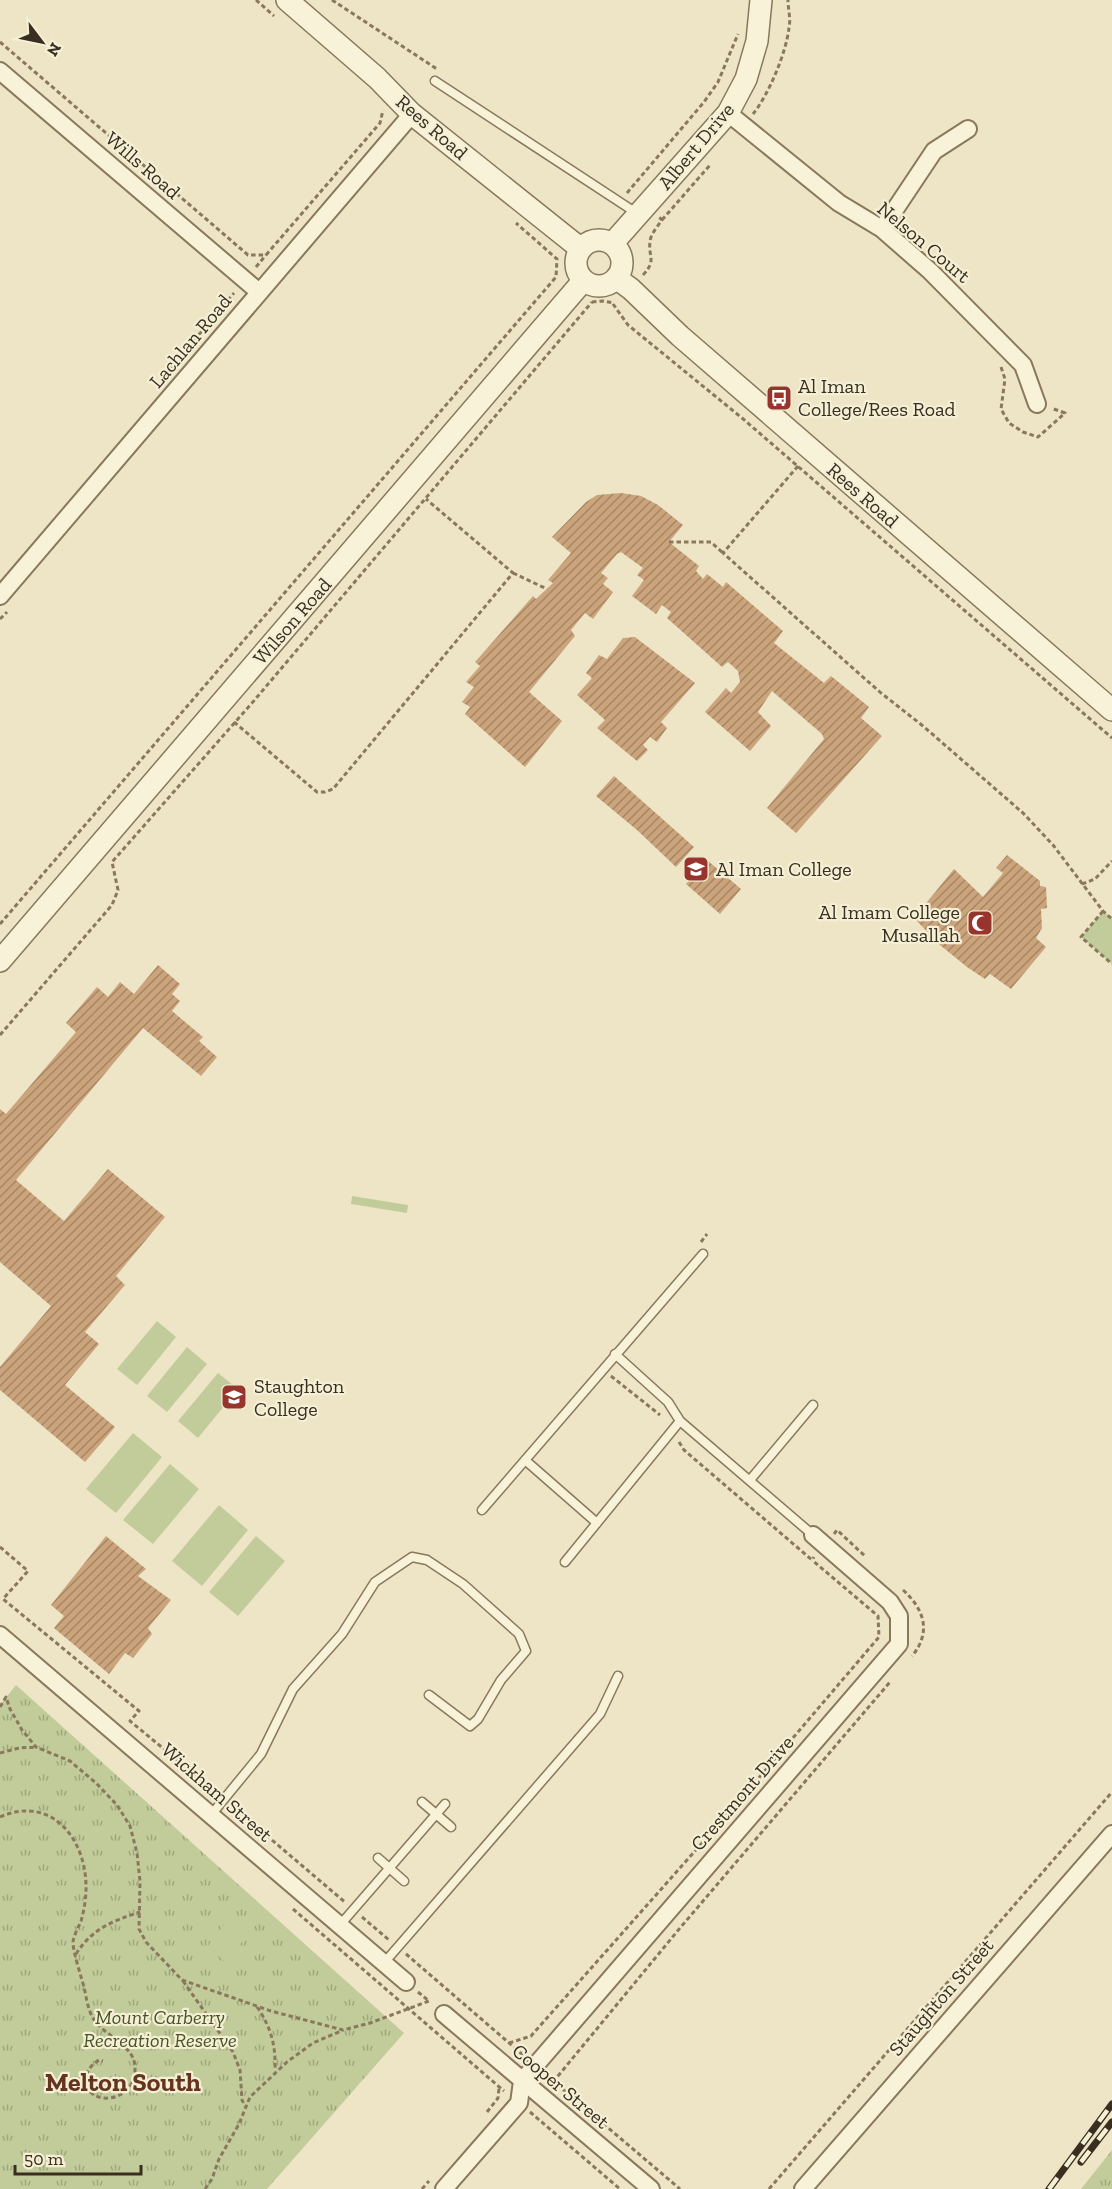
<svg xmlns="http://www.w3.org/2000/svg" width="1112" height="2189" font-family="'Zilla Slab',serif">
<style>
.park{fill:url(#park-tufts)}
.pitch{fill:#c2cc9a}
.building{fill:url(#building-hatch)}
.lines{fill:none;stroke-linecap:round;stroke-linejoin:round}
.service-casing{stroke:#89785c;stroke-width:11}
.minor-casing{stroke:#89785c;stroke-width:20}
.tertiary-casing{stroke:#89785c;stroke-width:24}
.path{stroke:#89785c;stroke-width:3;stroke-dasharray:4.5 3;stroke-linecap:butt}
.service{stroke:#f8f2d9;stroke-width:8}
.minor{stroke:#f8f2d9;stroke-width:16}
.tertiary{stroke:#f8f2d9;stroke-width:21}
.rail-casing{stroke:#392e1f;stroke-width:7}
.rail{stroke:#f5efd5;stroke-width:4.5;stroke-dasharray:14;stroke-linecap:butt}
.labels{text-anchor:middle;stroke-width:4.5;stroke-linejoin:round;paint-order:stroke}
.street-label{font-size:20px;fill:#392e1f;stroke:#f5efd5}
.poi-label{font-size:20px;fill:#392e1f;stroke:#f5efd5;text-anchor:start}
.park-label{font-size:20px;font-style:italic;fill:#455526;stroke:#f5efd5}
.district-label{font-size:26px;font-weight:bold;fill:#65341f;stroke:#f5efd5}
</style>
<defs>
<pattern id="park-tufts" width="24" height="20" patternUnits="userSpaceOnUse" patternTransform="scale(1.5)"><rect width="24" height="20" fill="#c2cc9a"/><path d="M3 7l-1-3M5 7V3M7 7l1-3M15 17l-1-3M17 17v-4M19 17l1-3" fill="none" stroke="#9fa67d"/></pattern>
<pattern id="building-hatch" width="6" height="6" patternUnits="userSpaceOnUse" patternTransform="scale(1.5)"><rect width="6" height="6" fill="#cba47c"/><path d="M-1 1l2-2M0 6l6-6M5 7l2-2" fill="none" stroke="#a68665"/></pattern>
</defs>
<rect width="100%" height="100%" fill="#eee5c6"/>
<path class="park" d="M 16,1685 L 404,2033 L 267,2189 L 0,2189 L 0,1705 Z
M 1112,2150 L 1112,2189 L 1081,2189 Z"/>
<path class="pitch" d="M 1103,911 L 1112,919 L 1112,964 L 1081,937 Z
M 352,1196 L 408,1205 L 407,1213 L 351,1204 Z
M 157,1321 L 176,1337 L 137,1385 L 117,1369 Z
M 187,1347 L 207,1364 L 167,1412 L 147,1396 Z
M 218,1373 L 238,1389 L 198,1438 L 178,1421 Z
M 133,1433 L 162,1457 L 116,1513 L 86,1489 Z
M 170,1464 L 199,1489 L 153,1544 L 123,1520 Z
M 219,1505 L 248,1530 L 202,1586 L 172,1561 Z
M 256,1536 L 285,1561 L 238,1616 L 209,1592 Z
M 227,1920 L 246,1937 L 226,1962 L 207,1947 Z"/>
<path class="building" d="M 621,493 L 641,496 L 658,505 L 683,525 L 669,542 L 699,566 L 696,571 L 703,579 L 707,574 L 723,587 L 726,582 L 783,631 L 774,643 L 824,683 L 831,676 L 869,707 L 861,718 L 882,736 L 796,833 L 767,808 L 824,739 L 822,734 L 772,691 L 758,712 L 771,726 L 750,751 L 705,712 L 726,688 L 731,693 L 740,682 L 738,671 L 728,662 L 722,667 L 667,618 L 671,612 L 662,605 L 656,614 L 632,596 L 644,580 L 637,575 L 643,568 L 621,552 L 617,554 L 601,573 L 608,578 L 603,584 L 613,592 L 593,619 L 585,613 L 571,630 L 575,636 L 529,692 L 562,721 L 525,767 L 465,714 L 470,707 L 462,702 L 474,687 L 466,682 L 480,666 L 475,662 L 533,596 L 536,599 L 553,583 L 548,580 L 571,553 L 552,537 L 586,502 L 597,495 Z
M 635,637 L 695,683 L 661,722 L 667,728 L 657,742 L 650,737 L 643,745 L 648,750 L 637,761 L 597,728 L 605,720 L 577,695 L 592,678 L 586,673 L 599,655 L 607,659 L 623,638 Z
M 614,776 L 694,847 L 676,867 L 637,830 L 596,796 Z
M 1007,855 L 1040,881 L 1040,886 L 1046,887 L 1047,908 L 1041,909 L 1042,928 L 1036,938 L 1046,947 L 1011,989 L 990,974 L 985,979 L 967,967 L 940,945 L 914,918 L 954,869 L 983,897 L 1003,873 L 996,868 Z
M 707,860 L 741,889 L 720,914 L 686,884 Z
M 158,965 L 180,984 L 172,994 L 180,1001 L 172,1011 L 203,1037 L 199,1041 L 217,1057 L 201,1076 L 143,1028 L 16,1180 L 64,1221 L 108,1169 L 165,1217 L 116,1276 L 125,1285 L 85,1332 L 99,1344 L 65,1385 L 115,1427 L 85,1462 L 0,1390 L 0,1367 L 51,1306 L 0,1262 L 0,1109 L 6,1114 L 76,1032 L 66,1023 L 97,987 L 108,997 L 120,982 L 134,994 Z
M 106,1536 L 146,1569 L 138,1576 L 171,1600 L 148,1628 L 152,1634 L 133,1658 L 125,1653 L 109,1674 L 54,1628 L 64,1616 L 51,1605 Z"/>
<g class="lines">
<g class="service-casing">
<path id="service" d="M 435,81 L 638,214
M 615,1354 L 668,1402 L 680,1421 L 813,1535
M 525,1460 L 597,1523
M 750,1480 L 813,1405
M 482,1510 L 703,1254
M 565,1562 L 680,1421
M 422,1802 L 451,1827
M 211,1815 L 261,1754 L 293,1689 L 342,1634 L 375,1582 L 412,1557 L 427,1560 L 463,1584 L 519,1634 L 526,1651 L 501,1680 L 478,1719 L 470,1726 L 429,1695
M 378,1858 L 404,1881
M 340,1925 L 445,1804
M 384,1963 L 600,1714 L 618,1676"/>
</g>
<g class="minor-casing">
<path id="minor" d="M 0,71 L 259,292
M 728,113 L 839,203 L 882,229 L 930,271 L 1023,365 L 1037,404
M 882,229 L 934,151 L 968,129
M 0,596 L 412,114
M 0,1635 L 406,1982
M 444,2014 L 651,2189
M 444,2189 L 519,2103 L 522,2081 L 899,1644 L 899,1616 L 890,1602 L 813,1535
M 803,2189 L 1112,1834"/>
</g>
<g class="tertiary-casing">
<path id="tertiary" d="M 287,0 L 377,78 L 412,114 L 581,249
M576 263a23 23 0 1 1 46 0a23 23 0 1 1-46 0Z
M 612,244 L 728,113 L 746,79 L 757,41 L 761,0
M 616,278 L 631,289 L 680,336 L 1112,710
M 0,961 L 583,281"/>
</g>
<path class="path" d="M 256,0 L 274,16
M 332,0 L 437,69
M 0,42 L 248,255 L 266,255 L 380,123 L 383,110
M 753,114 C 769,94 786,53 789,28 C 791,19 788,9 788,0
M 627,193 L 704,102 L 718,82 L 738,34
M 662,220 L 710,165
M 256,267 L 266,255
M 643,275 C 657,260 648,257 650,242 C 650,235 658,226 662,220 L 659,217
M 592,302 L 603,301 L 614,303
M 613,304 L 628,325 L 742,418 L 1112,738
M 1001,367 L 1005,379 L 1001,409 L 1009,423 L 1023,432 L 1038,437 L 1065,413 L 1051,408
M 165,375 L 234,293
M 798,466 L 723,553 L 881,693 L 923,726 L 1023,813 L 1053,845 L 1103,911 L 1112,919
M 669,542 L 711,542 L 723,553
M 513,573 L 547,589
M 0,619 L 7,612
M 234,722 L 317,792 L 325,792 L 333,789 L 513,573 L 426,499
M 1082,884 L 1095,879 L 1112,861
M 1103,911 L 1081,937 L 1112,964
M 0,924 L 556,277 L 557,259 L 516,223
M 0,1035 L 112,905 L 118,890 L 112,862 L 252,703 L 592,302
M 701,1242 L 707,1234
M 611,1376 L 660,1415
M 679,1442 L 684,1450 L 812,1560 L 814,1557
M 834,1534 L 837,1530 L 866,1557
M 0,1547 L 28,1571 L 3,1599 L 139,1711 L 130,1721 L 216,1792
M 903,1590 C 924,1609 932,1632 912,1656
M 0,1707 L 6,1697 L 10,1709 L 22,1730 L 36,1747 L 70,1761 L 96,1783 L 117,1805 L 130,1826 L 137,1853 L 140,1881 L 139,1929 L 146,1942 L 182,1980 L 271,2011 L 343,2030 L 370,2023 L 429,2001
M 0,1753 L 19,1748 L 36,1747
M 232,1806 L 346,1903
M 0,1817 C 52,1794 87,1840 86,1889 C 86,1899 84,1911 81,1921 C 78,1928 74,1935 73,1942 C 73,1952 81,1976 84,1987 C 86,1996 88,2010 93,2018 C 103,2036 137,2045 135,2070 C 134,2103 89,2107 86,2082 C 85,2072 91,2065 99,2060 L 103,2061
M 293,1909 L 504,2091
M 362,1917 L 389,1940
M 76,1954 C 92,1929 112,1921 140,1912
M 406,1954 L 523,2055
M 183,1981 L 233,2052 L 240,2070 L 242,2100 L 245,2106
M 418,1992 L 429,2001
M 257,2007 C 271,2027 276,2046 275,2070
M 509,2043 L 531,2036 L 734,1807 L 879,1637 L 878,1616 L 812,1560
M 546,2075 L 680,2189
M 553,2082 L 680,1928 L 890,1682
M 487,2112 L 498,2098 L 499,2088
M 530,2112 L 620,2189
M 205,2189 L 212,2179 L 219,2159 L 239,2124 L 250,2097 L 287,2062 L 313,2043 L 341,2031
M 422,2189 L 429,2181
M 769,2189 L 1112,1792"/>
<use href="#service" class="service"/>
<use href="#minor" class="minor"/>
<use href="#tertiary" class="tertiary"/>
<g class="rail-casing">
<path id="rail" d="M 1081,2162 L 1112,2122
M 1049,2189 L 1112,2104"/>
</g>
<use href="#rail" class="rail"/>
</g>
<defs>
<g id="bus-square" transform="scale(1.35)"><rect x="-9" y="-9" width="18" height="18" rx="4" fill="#97352d" stroke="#f5efd5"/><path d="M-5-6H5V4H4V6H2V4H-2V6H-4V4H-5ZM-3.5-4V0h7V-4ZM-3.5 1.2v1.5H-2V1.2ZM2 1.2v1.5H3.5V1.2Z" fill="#fff"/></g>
<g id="school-square" transform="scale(1.35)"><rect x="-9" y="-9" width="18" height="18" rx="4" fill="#97352d" stroke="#f5efd5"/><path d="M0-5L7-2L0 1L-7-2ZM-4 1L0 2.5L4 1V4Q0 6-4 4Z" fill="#fff"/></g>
<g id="mosque-square" transform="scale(1.35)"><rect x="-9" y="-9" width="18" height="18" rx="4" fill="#97352d" stroke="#f5efd5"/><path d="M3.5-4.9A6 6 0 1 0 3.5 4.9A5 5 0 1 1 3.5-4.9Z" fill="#fff"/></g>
</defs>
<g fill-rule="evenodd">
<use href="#bus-square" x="779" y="398"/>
<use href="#school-square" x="696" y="869"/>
<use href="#mosque-square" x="980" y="923"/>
<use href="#school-square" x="234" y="1397"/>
</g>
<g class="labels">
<g class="street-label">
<text transform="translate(432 127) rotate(41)" y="7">Rees Road</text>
<text transform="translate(696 146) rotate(-50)" y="7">Albert Drive</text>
<text transform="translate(143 165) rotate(41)" y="7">Wills Road</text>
<text transform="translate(924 242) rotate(40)" y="7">Nelson Court</text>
<text transform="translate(190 341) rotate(-50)" y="7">Lachlan Road</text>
<text transform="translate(863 495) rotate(41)" y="7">Rees Road</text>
<text transform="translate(292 621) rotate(-49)" y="7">Wilson Road</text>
<text transform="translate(217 1792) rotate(41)" y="7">Wickham Street</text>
<text transform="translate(742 1793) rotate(-49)" y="7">Crestmont Drive</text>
<text transform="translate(941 1997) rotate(-49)" y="7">Staughton Street</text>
<text transform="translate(561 2086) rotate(40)" y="7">Cooper Street</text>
</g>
<g class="poi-label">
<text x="798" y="393">Al Iman<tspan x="798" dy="23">College/Rees Road</tspan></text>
<text x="716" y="876">Al Iman College</text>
<text x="960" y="919" text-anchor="end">Al Imam College<tspan x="960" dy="23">Musallah</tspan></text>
<text x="254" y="1393">Staughton<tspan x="254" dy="23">College</tspan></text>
</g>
<g class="park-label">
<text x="160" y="2024">Mount Carberry<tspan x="160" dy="23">Recreation Reserve</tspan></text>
</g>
<g class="district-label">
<text x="123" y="2091">Melton South</text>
</g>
</g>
<g transform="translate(42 42) rotate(122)" stroke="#f5efd5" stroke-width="4.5" paint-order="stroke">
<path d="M0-4.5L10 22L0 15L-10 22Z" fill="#392e1f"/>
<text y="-9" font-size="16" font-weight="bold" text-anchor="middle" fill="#392e1f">N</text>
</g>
<path d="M15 2165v9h126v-9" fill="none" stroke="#392e1f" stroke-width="3"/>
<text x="24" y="2165" font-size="18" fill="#392e1f" stroke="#f5efd5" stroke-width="4.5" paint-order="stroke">50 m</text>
</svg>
